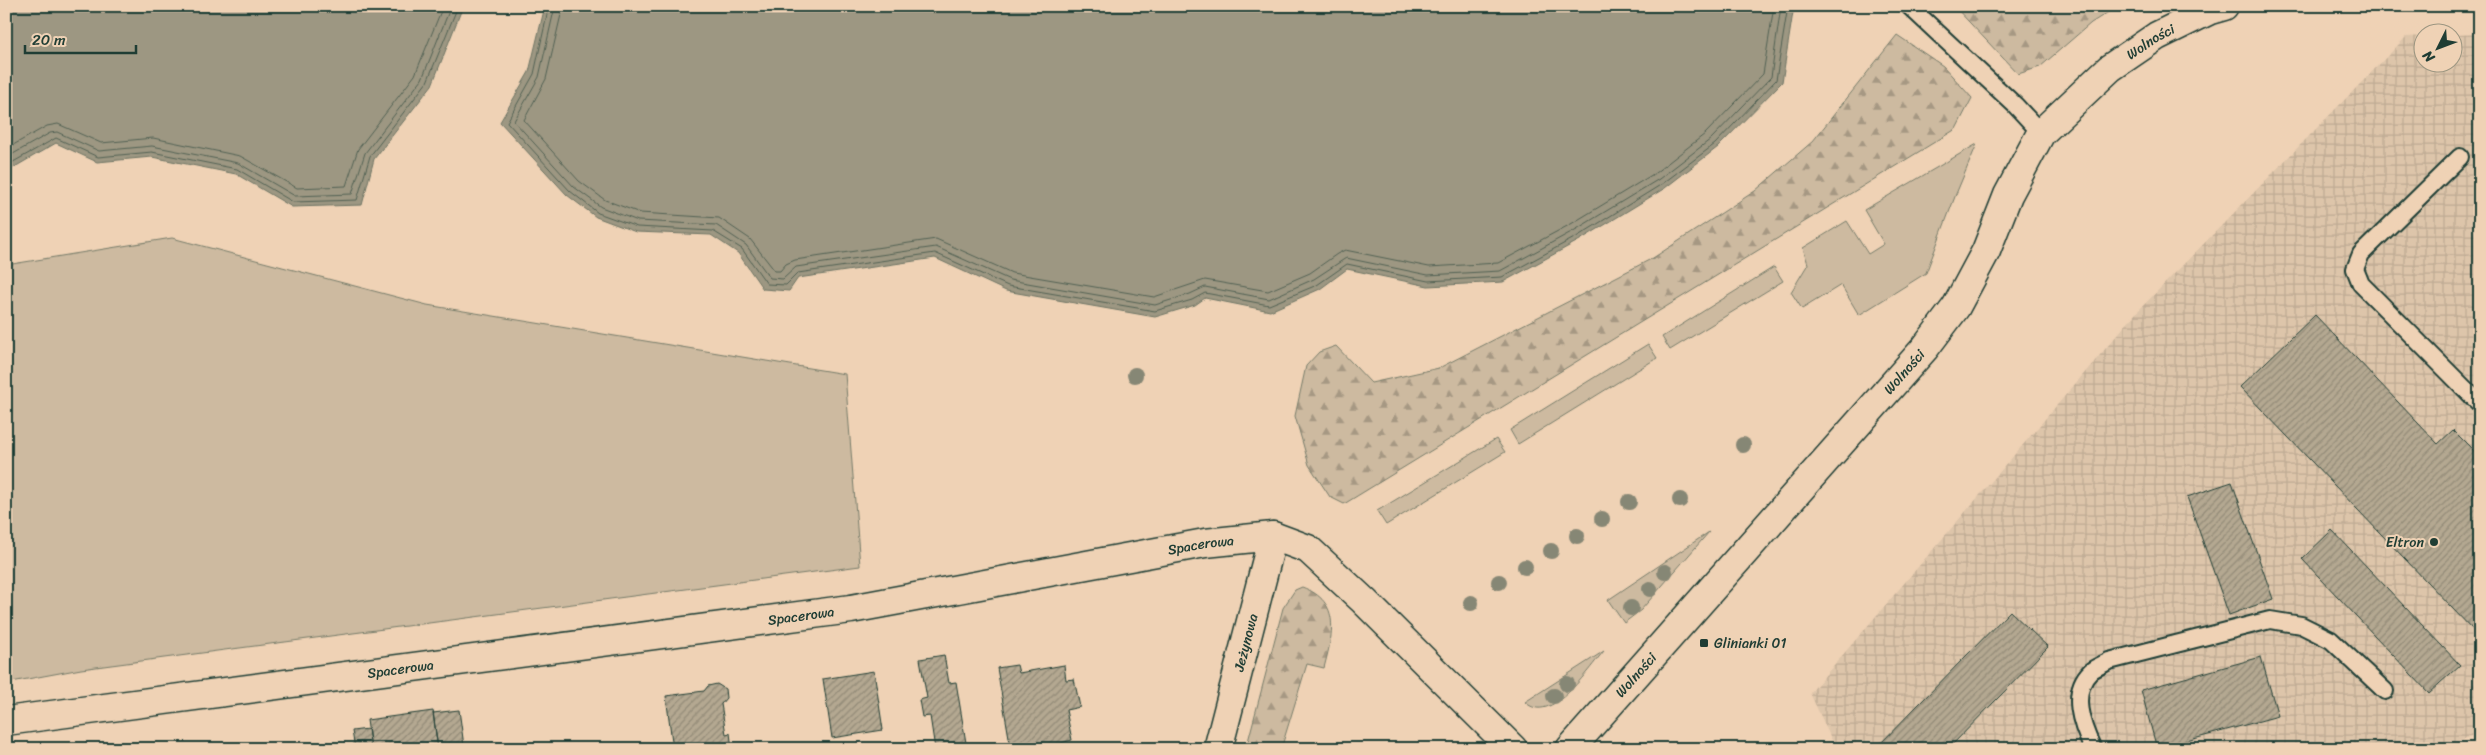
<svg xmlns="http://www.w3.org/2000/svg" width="2486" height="755" font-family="Sriracha,sans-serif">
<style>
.industrial{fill:url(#industrial-grid)}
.green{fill:#cdbaa0;stroke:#767c6a}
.forest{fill:url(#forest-firs);stroke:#767c6a}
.water{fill:#9d9782;stroke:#6b7363}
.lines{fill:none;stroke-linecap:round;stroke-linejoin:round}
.shore{stroke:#516153;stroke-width:1}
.building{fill:url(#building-hatch);stroke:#1f3d34}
.service-casing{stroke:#1f3d34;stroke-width:20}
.minor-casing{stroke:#1f3d34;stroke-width:31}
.tertiary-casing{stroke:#1f3d34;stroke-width:31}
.service{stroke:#efd2b5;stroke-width:16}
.minor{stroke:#efd2b5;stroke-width:28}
.tertiary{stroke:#efd2b5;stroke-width:28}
.tree{fill:#868774}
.poi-dot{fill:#1f3d34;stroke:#efd2b5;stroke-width:2}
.labels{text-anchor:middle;stroke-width:4;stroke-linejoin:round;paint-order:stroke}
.street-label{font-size:14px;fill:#1f3d34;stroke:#efd2b5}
.poi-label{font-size:14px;fill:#1f3d34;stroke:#efd2b5;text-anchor:end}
</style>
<defs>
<pattern id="industrial-grid" width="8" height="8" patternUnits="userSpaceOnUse" patternTransform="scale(1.25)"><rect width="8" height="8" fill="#ddc5aa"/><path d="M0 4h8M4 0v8" fill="none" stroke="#bdaa93"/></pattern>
<pattern id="forest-firs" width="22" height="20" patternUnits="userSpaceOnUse" patternTransform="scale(1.25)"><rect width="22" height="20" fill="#cdbaa0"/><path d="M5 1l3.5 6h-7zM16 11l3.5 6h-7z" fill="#a69883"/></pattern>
<pattern id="building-hatch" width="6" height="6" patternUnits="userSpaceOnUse" patternTransform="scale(1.25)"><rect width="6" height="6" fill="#b4a891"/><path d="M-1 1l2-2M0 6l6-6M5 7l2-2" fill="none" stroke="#928a77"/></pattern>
</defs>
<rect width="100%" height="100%" fill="#efd2b5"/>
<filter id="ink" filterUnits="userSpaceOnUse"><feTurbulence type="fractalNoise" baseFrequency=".02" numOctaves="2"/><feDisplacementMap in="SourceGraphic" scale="10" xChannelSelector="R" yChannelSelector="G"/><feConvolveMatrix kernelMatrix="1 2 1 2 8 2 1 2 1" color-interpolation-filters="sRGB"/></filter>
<g filter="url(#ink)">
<path class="industrial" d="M 2480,34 L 2480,733 L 2436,749 L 1836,749 L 1810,693 L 2136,313 L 2406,37 L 2423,36 L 2424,62 L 2454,62 L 2454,35 Z"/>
<path class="green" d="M 1977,144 L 1956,194 L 1926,273 L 1859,315 L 1841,285 L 1802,309 L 1791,292 L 1808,264 L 1803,248 L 1847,221 L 1868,254 L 1884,244 L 1864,210 Z
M 172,238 L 427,305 L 845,374 L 860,566 L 81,669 L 6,683 L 6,265 Z
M 1774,267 L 1783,281 L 1670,350 L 1662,337 Z
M 1648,344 L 1657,358 L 1518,444 L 1510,430 Z
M 1496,439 L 1505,452 L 1386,525 L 1377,511 Z
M 1709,532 L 1641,610 L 1624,623 L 1608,600 Z
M 1604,651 C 1588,669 1551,727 1525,702 Z"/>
<path class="forest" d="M 1954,6 L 2118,6 L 2091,23 L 2040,67 L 2018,74 Z
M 1897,35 L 1943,66 L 1972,98 L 1956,129 L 1344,504 L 1330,497 L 1309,465 L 1295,416 L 1306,366 L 1319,352 L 1336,346 L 1371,383 L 1439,368 L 1653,258 L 1755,191 L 1813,141 Z
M 1302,587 C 1343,602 1332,636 1324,668 L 1307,664 L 1281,749 L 1246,749 L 1283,608 L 1295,590 Z"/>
<path class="water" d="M 6,6 L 463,6 L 432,85 L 374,159 L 362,205 L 292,207 L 236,174 L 152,157 L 97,162 L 56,143 L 6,172 Z
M 545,6 L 1794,6 L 1782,82 L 1718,147 L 1665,188 L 1580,240 L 1503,282 L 1428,286 L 1347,269 L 1320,289 L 1270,311 L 1205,298 L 1195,305 L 1155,317 L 1006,291 L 935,258 L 798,278 L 789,291 L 763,289 L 738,253 L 711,235 L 636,232 L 596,217 L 567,195 L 500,122 L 529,72 Z"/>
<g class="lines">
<path class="shore" d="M 549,6 L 534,74 L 507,122 L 570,191 L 598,213 L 637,227 L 713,231 L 742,249 L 767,284 L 786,285 L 798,273 L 935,253 L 1008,286 L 1155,311 L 1192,300 L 1205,293 L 1269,305 L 1317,285 L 1347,264 L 1428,281 L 1502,277 L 1578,236 L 1662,184 L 1715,144 L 1776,80 L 1788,6
M 555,6 L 539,77 L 514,121 L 574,187 L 601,207 L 638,221 L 716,225 L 746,245 L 770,278 L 783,279 L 796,267 L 936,247 L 1010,280 L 1155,305 L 1190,294 L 1205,287 L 1269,299 L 1314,279 L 1346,258 L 1428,275 L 1500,271 L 1575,230 L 1659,179 L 1711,139 L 1771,77 L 1781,6
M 563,6 L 546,79 L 524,120 L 579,181 L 605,200 L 640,213 L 719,218 L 750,239 L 775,271 L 780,271 L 786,264 L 795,260 L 936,239 L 1012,273 L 1154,297 L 1205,280 L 1268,291 L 1310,273 L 1337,254 L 1345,250 L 1429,267 L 1498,263 L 1571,224 L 1655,173 L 1705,134 L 1763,74 L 1774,6
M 6,149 L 47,126 L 58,124 L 101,143 L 153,138 L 240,156 L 297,188 L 346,186 L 358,149 L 415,75 L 443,6
M 6,158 L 50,133 L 57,132 L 99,151 L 152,146 L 238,163 L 295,196 L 352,194 L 365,153 L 422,79 L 451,6
M 6,166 L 56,138 L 98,157 L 152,152 L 237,169 L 293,202 L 357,200 L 370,156 L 427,82 L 458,6"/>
</g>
<path class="building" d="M 2315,315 L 2438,444 L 2453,430 L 2480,457 L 2480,627 L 2475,632 L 2240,387 Z
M 2232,482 L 2273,599 L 2229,615 L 2187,497 Z
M 2332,530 L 2460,665 L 2429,693 L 2302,559 Z
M 2010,611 L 2048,647 L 1948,749 L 1875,749 Z
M 944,655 L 949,683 L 956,682 L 967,749 L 935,749 L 930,716 L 922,717 L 919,700 L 927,698 L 920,659 Z
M 2261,657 L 2278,716 L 2157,749 L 2141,690 Z
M 1017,665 L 1019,673 L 1064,665 L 1066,680 L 1074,679 L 1080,707 L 1066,710 L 1072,740 L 1061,743 L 1062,747 L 1051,749 L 1011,749 L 997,668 Z
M 874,671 L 883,730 L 832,738 L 823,679 Z
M 717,684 L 725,689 L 726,698 L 721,704 L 726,734 L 730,733 L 732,749 L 673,749 L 666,696 L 704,691 L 708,686 Z
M 459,710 L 464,746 L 474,744 L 474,749 L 438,749 L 433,713 Z
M 433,711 L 438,749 L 371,749 L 367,720 Z
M 368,729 L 371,749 L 355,749 L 352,731 Z"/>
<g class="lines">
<g class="service-casing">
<path id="service" d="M 1909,6 L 2015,105 L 2041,133
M 2460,157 L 2361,254 L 2355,269 L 2361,284 L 2480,404
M 2093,749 C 2082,726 2069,692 2091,671 C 2096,667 2104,664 2109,661 L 2270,620 L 2301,625 L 2331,640 L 2385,691"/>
</g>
<g class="minor-casing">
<g id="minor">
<path id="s1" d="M 6,721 L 851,609 L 1205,543 L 1273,536 L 1308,549 L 1364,601 L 1513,749"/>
<path id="s2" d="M 1218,749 L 1273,536"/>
</g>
</g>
<g class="tertiary-casing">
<g id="tertiary">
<path id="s3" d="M 1570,749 L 1925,348 L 1956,307 L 1986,251 L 2008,195 L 2041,133 L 2110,68 L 2157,36 L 2210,10 L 2224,6"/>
</g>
</g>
<use href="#service" class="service"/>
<use href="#minor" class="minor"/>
<use href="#tertiary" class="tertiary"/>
</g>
<g class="tree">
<circle cx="1135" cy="375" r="8"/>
<circle cx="1743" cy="445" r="8"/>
<circle cx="1680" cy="500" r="8"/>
<circle cx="1629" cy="502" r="8"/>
<circle cx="1602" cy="519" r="8"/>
<circle cx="1577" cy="536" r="8"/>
<circle cx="1551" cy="551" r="8"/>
<circle cx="1525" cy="567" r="8"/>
<circle cx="1665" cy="572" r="8"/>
<circle cx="1499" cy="582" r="8"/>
<circle cx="1650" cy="589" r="8"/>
<circle cx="1471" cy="603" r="8"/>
<circle cx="1631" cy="608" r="8"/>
<circle cx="1567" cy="684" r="8"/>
<circle cx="1554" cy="696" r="8"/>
</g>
</g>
<g class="poi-dot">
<circle cx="2434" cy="542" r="5"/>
<rect x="1699" y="638" width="10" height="10" rx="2.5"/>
</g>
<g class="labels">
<g class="street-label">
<text dy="5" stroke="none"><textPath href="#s3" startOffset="924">Wolności</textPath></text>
<text dy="5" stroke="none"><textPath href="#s3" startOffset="504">Wolności</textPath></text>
<text dy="5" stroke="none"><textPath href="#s1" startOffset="1208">Spacerowa</textPath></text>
<text dy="5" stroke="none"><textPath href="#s1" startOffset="802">Spacerowa</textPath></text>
<text dy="5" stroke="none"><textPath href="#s2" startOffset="110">Jeżynowa</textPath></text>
<text dy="5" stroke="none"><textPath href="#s1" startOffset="398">Spacerowa</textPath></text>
<text dy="5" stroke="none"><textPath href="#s3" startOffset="99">Wolności</textPath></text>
</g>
<g class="poi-label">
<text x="2424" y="547">Eltron</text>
<text x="1714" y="648" text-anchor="start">Glinianki 01</text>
</g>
</g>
<rect width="2486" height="755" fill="none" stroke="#efd2b5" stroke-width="25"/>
<rect x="12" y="12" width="2461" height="730" fill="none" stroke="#1f3d34" stroke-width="2" filter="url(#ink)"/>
<g transform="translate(2438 48) rotate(228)"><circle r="24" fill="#efd2b5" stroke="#9c9681"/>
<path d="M0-4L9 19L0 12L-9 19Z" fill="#1f3d34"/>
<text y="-8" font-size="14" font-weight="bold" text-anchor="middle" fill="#1f3d34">N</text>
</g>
<path d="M25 45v8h111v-8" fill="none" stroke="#1f3d34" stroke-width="2.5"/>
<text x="32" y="45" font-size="15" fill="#1f3d34" stroke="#efd2b5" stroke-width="4" paint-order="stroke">20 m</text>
</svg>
